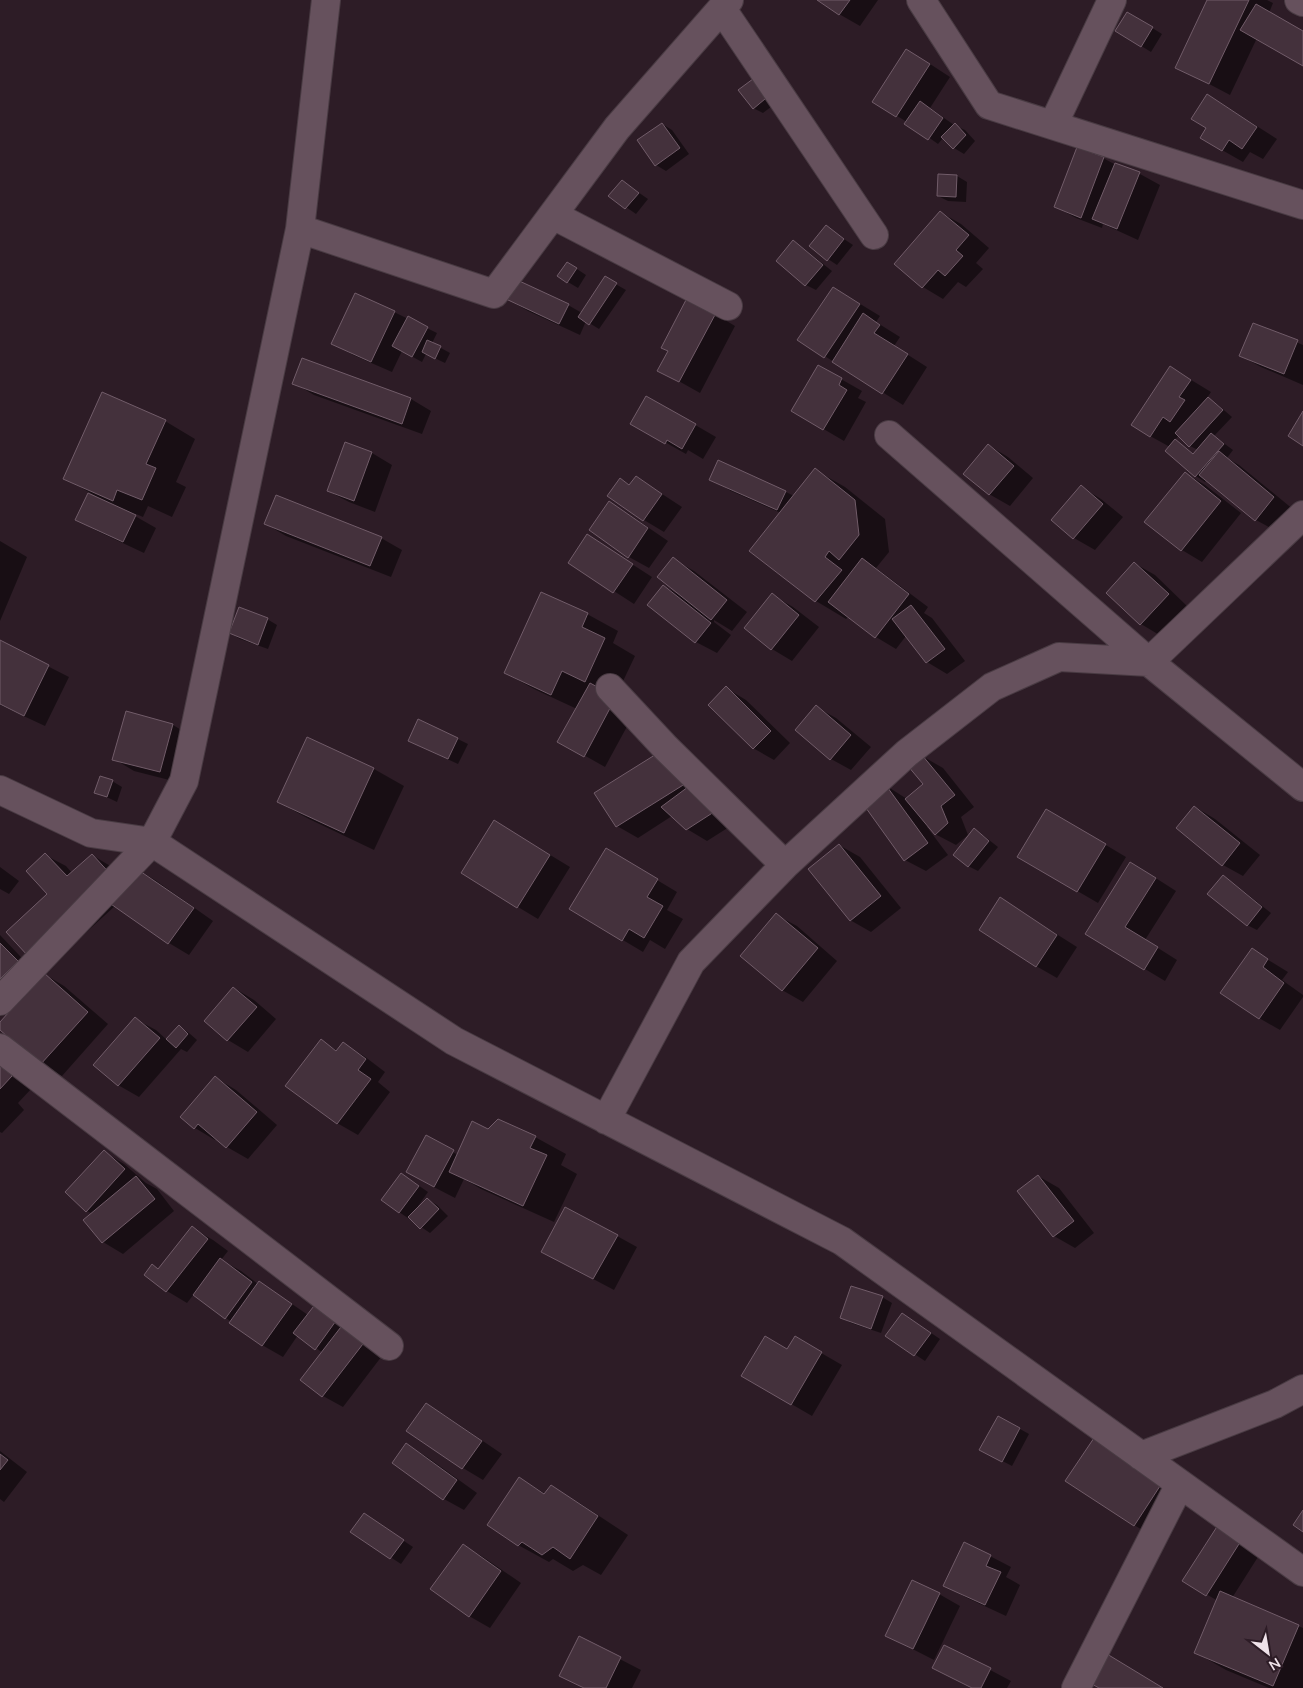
<svg xmlns="http://www.w3.org/2000/svg" width="1303" height="1688" font-family="Mulish,sans-serif">
<style>
.shadow{fill:#0007;fill-rule:evenodd}
.building{fill:#44313c;stroke:#715c69}
.lines{fill:none;stroke-linecap:round;stroke-linejoin:round}
.minor-casing{stroke:#493b43;stroke-width:30}
.minor{stroke:#66515d;stroke-width:28}
</style>
<rect width="100%" height="100%" fill="#2d1c26"/>
<path class="shadow" d="M 819,0 L 878,0 L 860,26 L 839,14 Z
M 1209,0 L 1267,0 L 1273,3 L 1269,13 L 1303,33 L 1303,65 L 1257,38 L 1230,95 L 1177,67 Z
M 1128,13 L 1162,34 L 1151,52 L 1117,31 Z
M 927,62 L 950,77 L 930,108 L 954,125 L 965,130 L 975,141 L 964,154 L 954,148 L 943,138 L 938,144 L 907,122 L 874,102 Z
M 740,91 L 780,100 L 763,113 L 753,108 Z
M 1208,95 L 1277,139 L 1263,159 L 1250,152 L 1243,162 L 1222,150 Z
M 662,124 L 672,130 L 689,154 L 666,171 L 656,165 Z
M 1103,158 L 1116,165 L 1140,174 L 1160,185 L 1138,240 L 1103,224 L 1102,228 L 1076,218 L 1056,207 Z
M 940,175 L 957,176 L 967,182 L 966,202 L 948,201 L 938,196 Z
M 622,181 L 648,199 L 636,214 L 610,196 Z
M 940,212 L 961,224 L 989,248 L 976,263 L 983,269 L 966,287 L 958,282 L 943,299 L 923,287 Z
M 826,227 L 853,245 L 837,265 L 828,259 Z
M 793,242 L 803,248 L 832,271 L 816,290 L 806,285 Z
M 568,263 L 586,275 L 578,288 L 558,276 Z
M 605,278 L 626,290 L 599,329 L 586,321 L 580,335 L 528,311 L 507,299 L 568,305 L 582,313 Z
M 834,288 L 880,316 L 876,322 L 900,337 L 894,346 L 927,367 L 903,405 L 799,340 Z
M 394,312 L 437,333 L 432,343 L 450,353 L 445,363 L 426,354 L 422,362 L 402,351 L 392,372 L 353,355 L 333,343 Z
M 715,314 L 735,326 L 700,393 L 659,370 Z
M 1254,324 L 1303,345 L 1303,385 L 1261,367 L 1241,356 Z
M 303,360 L 411,399 L 431,411 L 422,434 L 314,395 L 294,383 Z
M 818,366 L 862,391 L 858,398 L 866,402 L 844,441 L 793,411 Z
M 1170,367 L 1211,392 L 1207,398 L 1218,405 L 1232,417 L 1214,436 L 1233,450 L 1227,458 L 1239,465 L 1294,510 L 1276,531 L 1256,520 L 1207,480 L 1205,482 L 1196,476 L 1170,447 L 1150,436 ZM 1179,435 L 1190,446 L 1198,450 L 1194,454 L 1175,440 Z
M 647,397 L 716,437 L 703,459 L 688,450 L 686,454 L 631,423 Z
M 165,421 L 195,439 L 176,482 L 186,487 L 172,517 L 148,506 L 143,517 L 136,514 L 135,516 L 156,528 L 144,553 L 97,531 L 77,520 L 97,497 L 65,478 Z
M 345,444 L 372,453 L 392,465 L 375,512 L 349,502 L 328,491 Z
M 988,445 L 1008,457 L 1033,478 L 1010,506 L 989,494 Z
M 815,470 L 845,487 L 885,519 L 889,552 L 876,568 L 928,607 L 924,613 L 932,618 L 965,661 L 947,674 L 927,662 L 906,636 L 896,649 L 876,637 L 849,616 L 846,619 L 816,601 L 751,551 L 781,513 L 731,491 L 711,479 L 786,492 L 794,496 Z
M 1185,473 L 1205,485 L 1241,513 L 1202,562 L 1182,550 L 1146,522 Z
M 636,477 L 682,507 L 664,532 L 644,520 L 609,496 L 620,479 L 630,485 Z
M 1081,487 L 1101,499 L 1123,517 L 1095,550 L 1074,538 L 1053,520 Z
M 610,503 L 630,515 L 668,541 L 649,568 L 629,557 Z
M 266,524 L 381,538 L 402,550 L 391,577 L 286,536 Z
M 0,541 L 27,557 L 0,621 Z
M 607,548 L 652,577 L 634,604 L 569,562 Z
M 673,559 L 694,571 L 747,612 L 732,631 L 714,620 L 714,622 L 731,635 L 717,653 L 696,642 L 649,604 L 664,586 L 681,596 L 682,595 Z
M 1134,563 L 1155,575 L 1188,607 L 1161,636 L 1141,624 L 1107,593 Z
M 772,595 L 793,607 L 819,627 L 792,661 L 772,649 Z
M 587,614 L 618,631 L 613,643 L 635,656 L 615,698 L 636,710 L 605,767 L 559,741 L 577,709 L 536,690 L 505,673 Z
M 267,619 L 277,625 L 268,649 L 240,639 L 230,633 Z
M 0,642 L 69,677 L 45,726 L 0,705 Z
M 726,688 L 746,700 L 790,743 L 774,760 L 753,748 Z
M 816,707 L 836,718 L 871,747 L 851,770 L 831,759 Z
M 419,720 L 468,744 L 458,764 L 419,746 Z
M 173,725 L 193,737 L 181,783 L 134,771 L 114,759 Z
M 308,738 L 374,769 L 404,786 L 374,850 L 309,819 L 278,802 Z
M 666,749 L 737,822 L 707,841 L 687,829 L 672,816 L 638,838 L 617,826 Z
M 922,756 L 943,768 L 974,807 L 961,817 L 968,835 L 956,845 L 935,834 L 929,825 L 927,827 L 948,855 L 926,871 L 905,860 L 885,785 L 907,799 L 925,785 Z
M 112,781 L 122,787 L 117,802 L 96,792 Z
M 1195,807 L 1215,819 L 1260,855 L 1243,876 L 1223,865 Z
M 1047,810 L 1126,857 L 1098,903 L 1019,857 Z
M 974,830 L 984,836 L 998,847 L 978,871 L 968,866 Z
M 514,833 L 570,867 L 538,919 L 518,907 Z
M 839,845 L 860,857 L 901,908 L 871,932 L 850,920 Z
M 45,855 L 66,866 L 72,873 L 92,855 L 112,867 L 134,868 L 155,880 L 213,921 L 189,955 L 169,943 L 115,906 L 49,966 L 49,894 Z
M 627,862 L 677,892 L 667,910 L 683,919 L 665,949 L 650,940 L 643,952 L 571,909 Z
M 0,867 L 19,881 L 9,894 L 0,889 Z
M 1151,875 L 1176,891 L 1145,940 L 1087,933 Z
M 1223,877 L 1233,883 L 1271,913 L 1257,930 L 1247,925 Z
M 1001,899 L 1077,947 L 1057,978 L 1036,966 Z
M 776,915 L 797,926 L 837,961 L 803,1002 L 782,990 Z
M 0,935 L 37,974 L 19,992 L 0,981 Z
M 1158,948 L 1177,960 L 1165,981 L 1145,969 Z
M 1252,950 L 1288,972 L 1282,980 L 1303,995 L 1303,997 L 1280,1030 L 1259,1018 Z
M 44,974 L 64,986 L 108,1024 L 62,1076 L 41,1064 L 0,1028 L 0,1024 Z
M 234,988 L 254,1000 L 276,1019 L 248,1052 L 228,1040 Z
M 135,1019 L 156,1030 L 167,1040 L 179,1027 L 189,1033 L 197,1040 L 187,1052 L 181,1049 L 139,1097 L 118,1085 Z
M 321,1041 L 338,1051 L 343,1044 L 364,1056 L 385,1072 L 378,1082 L 390,1092 L 358,1135 L 337,1123 Z
M 0,1058 L 32,1088 L 18,1103 L 24,1110 L 2,1133 L 0,1132 Z
M 216,1078 L 236,1090 L 277,1125 L 248,1159 L 227,1147 L 216,1138 L 215,1140 L 195,1128 Z
M 489,1130 L 535,1137 L 566,1154 L 561,1165 L 577,1174 L 554,1222 L 481,1189 L 464,1179 L 455,1198 L 428,1184 L 426,1137 L 458,1155 Z
M 104,1152 L 124,1164 L 146,1183 L 157,1189 L 174,1211 L 123,1254 L 103,1242 L 93,1214 L 87,1211 Z
M 402,1174 L 428,1192 L 418,1206 L 420,1207 L 427,1199 L 437,1205 L 448,1216 L 430,1233 L 399,1212 Z
M 1038,1176 L 1059,1188 L 1094,1233 L 1075,1248 L 1054,1236 Z
M 192,1228 L 213,1240 L 228,1251 L 221,1260 L 241,1271 L 258,1284 L 259,1283 L 279,1295 L 308,1315 L 317,1303 L 385,1352 L 343,1407 L 323,1396 L 323,1353 L 298,1335 L 283,1357 L 262,1345 L 194,1294 L 187,1303 L 167,1291 L 152,1266 L 159,1270 Z
M 617,1236 L 637,1247 L 614,1290 L 563,1263 Z
M 882,1297 L 892,1303 L 881,1333 L 851,1323 L 842,1318 Z
M 912,1320 L 940,1339 L 925,1361 L 887,1336 Z
M 816,1350 L 842,1365 L 812,1416 L 743,1376 L 788,1351 Z
M 426,1404 L 446,1416 L 502,1454 L 483,1480 L 463,1468 L 408,1430 Z
M 998,1417 L 1029,1434 L 1012,1466 L 991,1455 Z
M 1095,1440 L 1182,1496 L 1154,1537 L 1134,1525 Z
M 407,1445 L 427,1457 L 477,1493 L 464,1510 L 444,1499 Z
M 0,1451 L 27,1472 L 4,1502 L 0,1499 Z
M 519,1478 L 546,1494 L 551,1487 L 581,1504 L 628,1535 L 601,1575 L 583,1565 L 573,1571 L 553,1559 L 549,1562 L 518,1545 Z
M 374,1521 L 413,1547 L 401,1564 L 352,1532 Z
M 1240,1535 L 1263,1549 L 1232,1598 L 1303,1628 L 1303,1688 L 1269,1688 L 1226,1670 L 1195,1652 L 1218,1601 L 1206,1594 Z
M 965,1543 L 1011,1567 L 1006,1577 L 1020,1585 L 1006,1616 L 965,1597 L 945,1585 Z
M 463,1545 L 483,1557 L 521,1583 L 490,1628 L 469,1616 Z
M 939,1594 L 960,1606 L 934,1660 L 887,1636 Z
M 579,1638 L 641,1670 L 632,1688 L 583,1688 L 561,1675 Z
M 945,1646 L 1011,1681 L 1007,1688 L 971,1688 L 934,1668 Z"/>
<path class="building" d="M 817,0 L 850,0 L 839,15 Z
M 1207,0 L 1249,0 L 1209,84 L 1175,68 Z
M 1256,4 L 1303,31 L 1303,66 L 1240,30 Z
M 1127,12 L 1153,27 L 1141,47 L 1115,31 Z
M 906,49 L 930,64 L 896,117 L 872,102 Z
M 757,76 L 771,94 L 753,109 L 738,90 Z
M 1207,94 L 1257,127 L 1242,149 L 1229,140 L 1222,151 L 1200,138 L 1206,128 L 1191,119 Z
M 920,101 L 943,118 L 928,140 L 904,124 Z
M 662,123 L 680,148 L 655,166 L 637,140 Z
M 955,123 L 966,135 L 953,149 L 941,137 Z
M 1077,147 L 1104,157 L 1081,218 L 1054,207 Z
M 1115,163 L 1140,172 L 1117,229 L 1092,219 Z
M 938,174 L 957,175 L 956,197 L 937,196 Z
M 622,180 L 639,193 L 625,209 L 608,196 Z
M 940,211 L 969,235 L 956,250 L 963,256 L 945,276 L 938,270 L 922,288 L 894,264 Z
M 826,225 L 844,239 L 827,261 L 809,246 Z
M 793,240 L 823,265 L 805,286 L 776,261 Z
M 567,262 L 577,268 L 567,283 L 557,276 Z
M 605,276 L 617,283 L 589,325 L 578,317 Z
M 515,279 L 569,304 L 559,324 L 506,299 Z
M 833,287 L 860,304 L 824,358 L 797,340 Z
M 355,293 L 395,311 L 371,362 L 331,344 Z
M 687,298 L 716,313 L 679,382 L 657,371 L 668,351 L 661,348 Z
M 863,313 L 880,325 L 874,333 L 908,354 L 882,394 L 832,362 Z
M 408,316 L 428,327 L 412,357 L 392,346 Z
M 1253,323 L 1298,340 L 1284,374 L 1239,356 Z
M 427,340 L 441,346 L 435,359 L 422,352 Z
M 302,358 L 411,398 L 402,424 L 292,384 Z
M 818,365 L 842,378 L 839,385 L 847,390 L 823,430 L 791,411 Z
M 1170,366 L 1191,380 L 1179,397 L 1185,400 L 1170,422 L 1163,417 L 1150,437 L 1131,425 Z
M 102,392 L 166,420 L 146,464 L 156,468 L 142,500 L 117,490 L 113,501 L 63,479 Z
M 646,396 L 696,424 L 682,449 L 667,440 L 665,444 L 630,424 Z
M 1208,397 L 1223,410 L 1189,447 L 1175,433 Z
M 1303,411 L 1303,446 L 1288,436 Z
M 1211,433 L 1224,444 L 1195,477 L 1165,451 L 1175,439 L 1193,454 Z
M 345,442 L 372,452 L 354,501 L 327,491 Z
M 988,444 L 1014,466 L 989,495 L 963,474 Z
M 1219,451 L 1274,497 L 1255,521 L 1199,475 Z
M 718,460 L 786,491 L 777,510 L 709,480 Z
M 815,468 L 855,500 L 859,535 L 839,560 L 829,551 L 825,557 L 842,570 L 815,602 L 749,551 Z
M 1185,472 L 1221,501 L 1181,551 L 1144,522 Z
M 636,476 L 662,494 L 643,521 L 607,496 L 620,478 L 629,485 Z
M 1081,485 L 1103,504 L 1073,539 L 1051,520 Z
M 88,493 L 136,515 L 123,542 L 75,520 Z
M 276,495 L 382,537 L 370,566 L 264,524 Z
M 609,501 L 648,528 L 628,558 L 589,530 Z
M 587,534 L 633,564 L 613,593 L 568,563 Z
M 673,557 L 727,600 L 711,620 L 657,577 Z
M 862,558 L 909,594 L 875,638 L 828,602 Z
M 1134,562 L 1169,594 L 1140,625 L 1106,593 Z
M 663,585 L 711,623 L 695,643 L 647,605 Z
M 541,592 L 588,613 L 582,627 L 605,638 L 585,682 L 562,671 L 551,695 L 504,673 Z
M 772,593 L 799,615 L 771,650 L 744,628 Z
M 911,605 L 945,649 L 926,663 L 892,619 Z
M 239,607 L 268,618 L 258,645 L 229,633 Z
M 0,640 L 49,665 L 24,716 L 0,704 Z
M 590,683 L 616,697 L 584,757 L 557,742 Z
M 726,686 L 771,731 L 753,749 L 708,705 Z
M 816,705 L 851,735 L 830,760 L 795,730 Z
M 126,711 L 173,724 L 160,772 L 112,760 Z
M 418,719 L 458,738 L 448,759 L 408,741 Z
M 307,737 L 374,768 L 344,833 L 277,802 Z
M 666,748 L 688,782 L 616,827 L 594,793 Z
M 922,755 L 955,795 L 941,806 L 948,823 L 935,835 L 905,799 L 923,784 L 908,766 Z
M 100,776 L 113,780 L 107,797 L 94,793 Z
M 692,784 L 717,810 L 686,830 L 661,807 Z
M 885,784 L 928,843 L 904,861 L 861,801 Z
M 1194,806 L 1240,843 L 1222,866 L 1176,828 Z
M 1046,809 L 1106,844 L 1077,892 L 1017,857 Z
M 494,820 L 550,855 L 517,908 L 461,873 Z
M 974,828 L 989,841 L 968,867 L 953,855 Z
M 839,844 L 881,896 L 850,921 L 808,869 Z
M 606,848 L 658,879 L 647,897 L 663,906 L 644,938 L 629,929 L 622,941 L 569,909 Z
M 45,853 L 67,876 L 92,854 L 113,877 L 28,956 L 6,932 L 47,894 L 26,871 Z
M 1130,862 L 1156,878 L 1125,927 L 1158,947 L 1144,970 L 1085,934 Z
M 134,867 L 194,908 L 168,944 L 108,902 Z
M 1223,875 L 1262,907 L 1247,926 L 1207,894 Z
M 1000,897 L 1057,935 L 1036,967 L 979,930 Z
M 776,913 L 818,948 L 782,991 L 740,956 Z
M 0,943 L 18,961 L 0,979 Z
M 1252,948 L 1268,959 L 1263,967 L 1284,983 L 1259,1019 L 1220,993 Z
M 44,973 L 88,1012 L 40,1065 L 0,1030 L 0,1022 Z
M 233,987 L 257,1007 L 227,1041 L 204,1021 Z
M 135,1017 L 160,1038 L 118,1086 L 93,1065 Z
M 179,1025 L 188,1034 L 176,1048 L 166,1039 Z
M 321,1039 L 336,1051 L 343,1042 L 366,1059 L 358,1070 L 371,1079 L 337,1124 L 285,1086 Z
M 0,1064 L 12,1076 L 0,1089 Z
M 215,1076 L 257,1112 L 226,1148 L 198,1124 L 194,1129 L 180,1117 Z
M 498,1119 L 536,1136 L 530,1148 L 547,1155 L 523,1206 L 449,1172 L 472,1121 L 488,1129 Z
M 426,1135 L 454,1150 L 434,1187 L 406,1172 Z
M 104,1150 L 125,1169 L 86,1212 L 65,1192 Z
M 401,1173 L 419,1186 L 399,1213 L 381,1200 Z
M 1038,1175 L 1074,1221 L 1053,1237 L 1017,1191 Z
M 136,1176 L 155,1199 L 102,1243 L 83,1220 Z
M 427,1198 L 439,1209 L 420,1229 L 408,1217 Z
M 565,1207 L 618,1235 L 593,1279 L 541,1252 Z
M 192,1226 L 208,1239 L 166,1292 L 144,1275 L 152,1264 L 158,1269 Z
M 220,1258 L 252,1282 L 225,1319 L 193,1295 Z
M 259,1281 L 292,1304 L 262,1346 L 229,1323 Z
M 851,1286 L 883,1296 L 871,1329 L 840,1318 Z
M 317,1302 L 338,1318 L 315,1350 L 293,1333 Z
M 902,1313 L 931,1333 L 914,1356 L 885,1336 Z
M 344,1323 L 366,1340 L 322,1397 L 300,1380 Z
M 765,1336 L 787,1349 L 795,1336 L 822,1352 L 791,1405 L 741,1376 Z
M 426,1403 L 482,1441 L 462,1469 L 406,1431 Z
M 998,1416 L 1020,1428 L 1002,1462 L 979,1450 Z
M 1094,1438 L 1162,1483 L 1134,1526 L 1065,1481 Z
M 406,1443 L 457,1480 L 443,1500 L 392,1463 Z
M 0,1454 L 8,1460 L 0,1470 Z
M 519,1477 L 544,1494 L 551,1485 L 598,1516 L 570,1559 L 553,1547 L 542,1555 L 522,1542 L 518,1546 L 487,1525 Z
M 1303,1510 L 1303,1532 L 1293,1525 Z
M 364,1513 L 404,1540 L 390,1559 L 350,1532 Z
M 1220,1522 L 1244,1536 L 1206,1596 L 1182,1581 Z
M 964,1542 L 991,1555 L 986,1566 L 1001,1572 L 985,1605 L 943,1586 Z
M 463,1544 L 501,1571 L 469,1617 L 430,1589 Z
M 912,1580 L 940,1593 L 913,1649 L 885,1636 Z
M 1220,1591 L 1299,1625 L 1273,1686 L 1194,1653 Z
M 579,1636 L 621,1657 L 606,1688 L 584,1688 L 559,1676 Z
M 944,1645 L 991,1668 L 981,1688 L 972,1688 L 932,1668 Z
M 1107,1654 L 1163,1688 L 1099,1688 L 1090,1683 Z"/>
<g class="lines">
<g class="minor-casing">
<path id="minor" d="M 921,0 L 989,105 L 1303,205
M 1299,0 L 1303,2
M 722,9 L 874,235
M 1053,125 L 1112,0
M 553,215 L 728,306
M 300,229 L 494,294 L 617,128 L 729,0
M 889,435 L 1149,662 L 1303,787
M 610,688 L 666,748 L 785,865
M 0,790 L 91,833 L 152,842 L 454,1041 L 842,1241 L 1303,1572
M 0,1001 L 152,842 L 184,781 L 300,229 L 326,0
M 0,1048 L 389,1346
M 606,1120 L 691,962 L 785,865 L 907,753 L 992,687 L 1059,657 L 1149,662 L 1303,515
M 1141,1456 L 1275,1404 L 1303,1389
M 1076,1688 L 1180,1484"/>
</g>
<use href="#minor" class="minor"/>
</g>
<g transform="translate(1268 1653) rotate(149)" stroke="#2d1c26" stroke-width="4" paint-order="stroke">
<path d="M0-4L9 19L0 12L-9 19Z" fill="#efe2e9"/>
<text y="-8" font-size="14" font-weight="bold" text-anchor="middle" fill="#efe2e9">N</text>
</g>
</svg>
